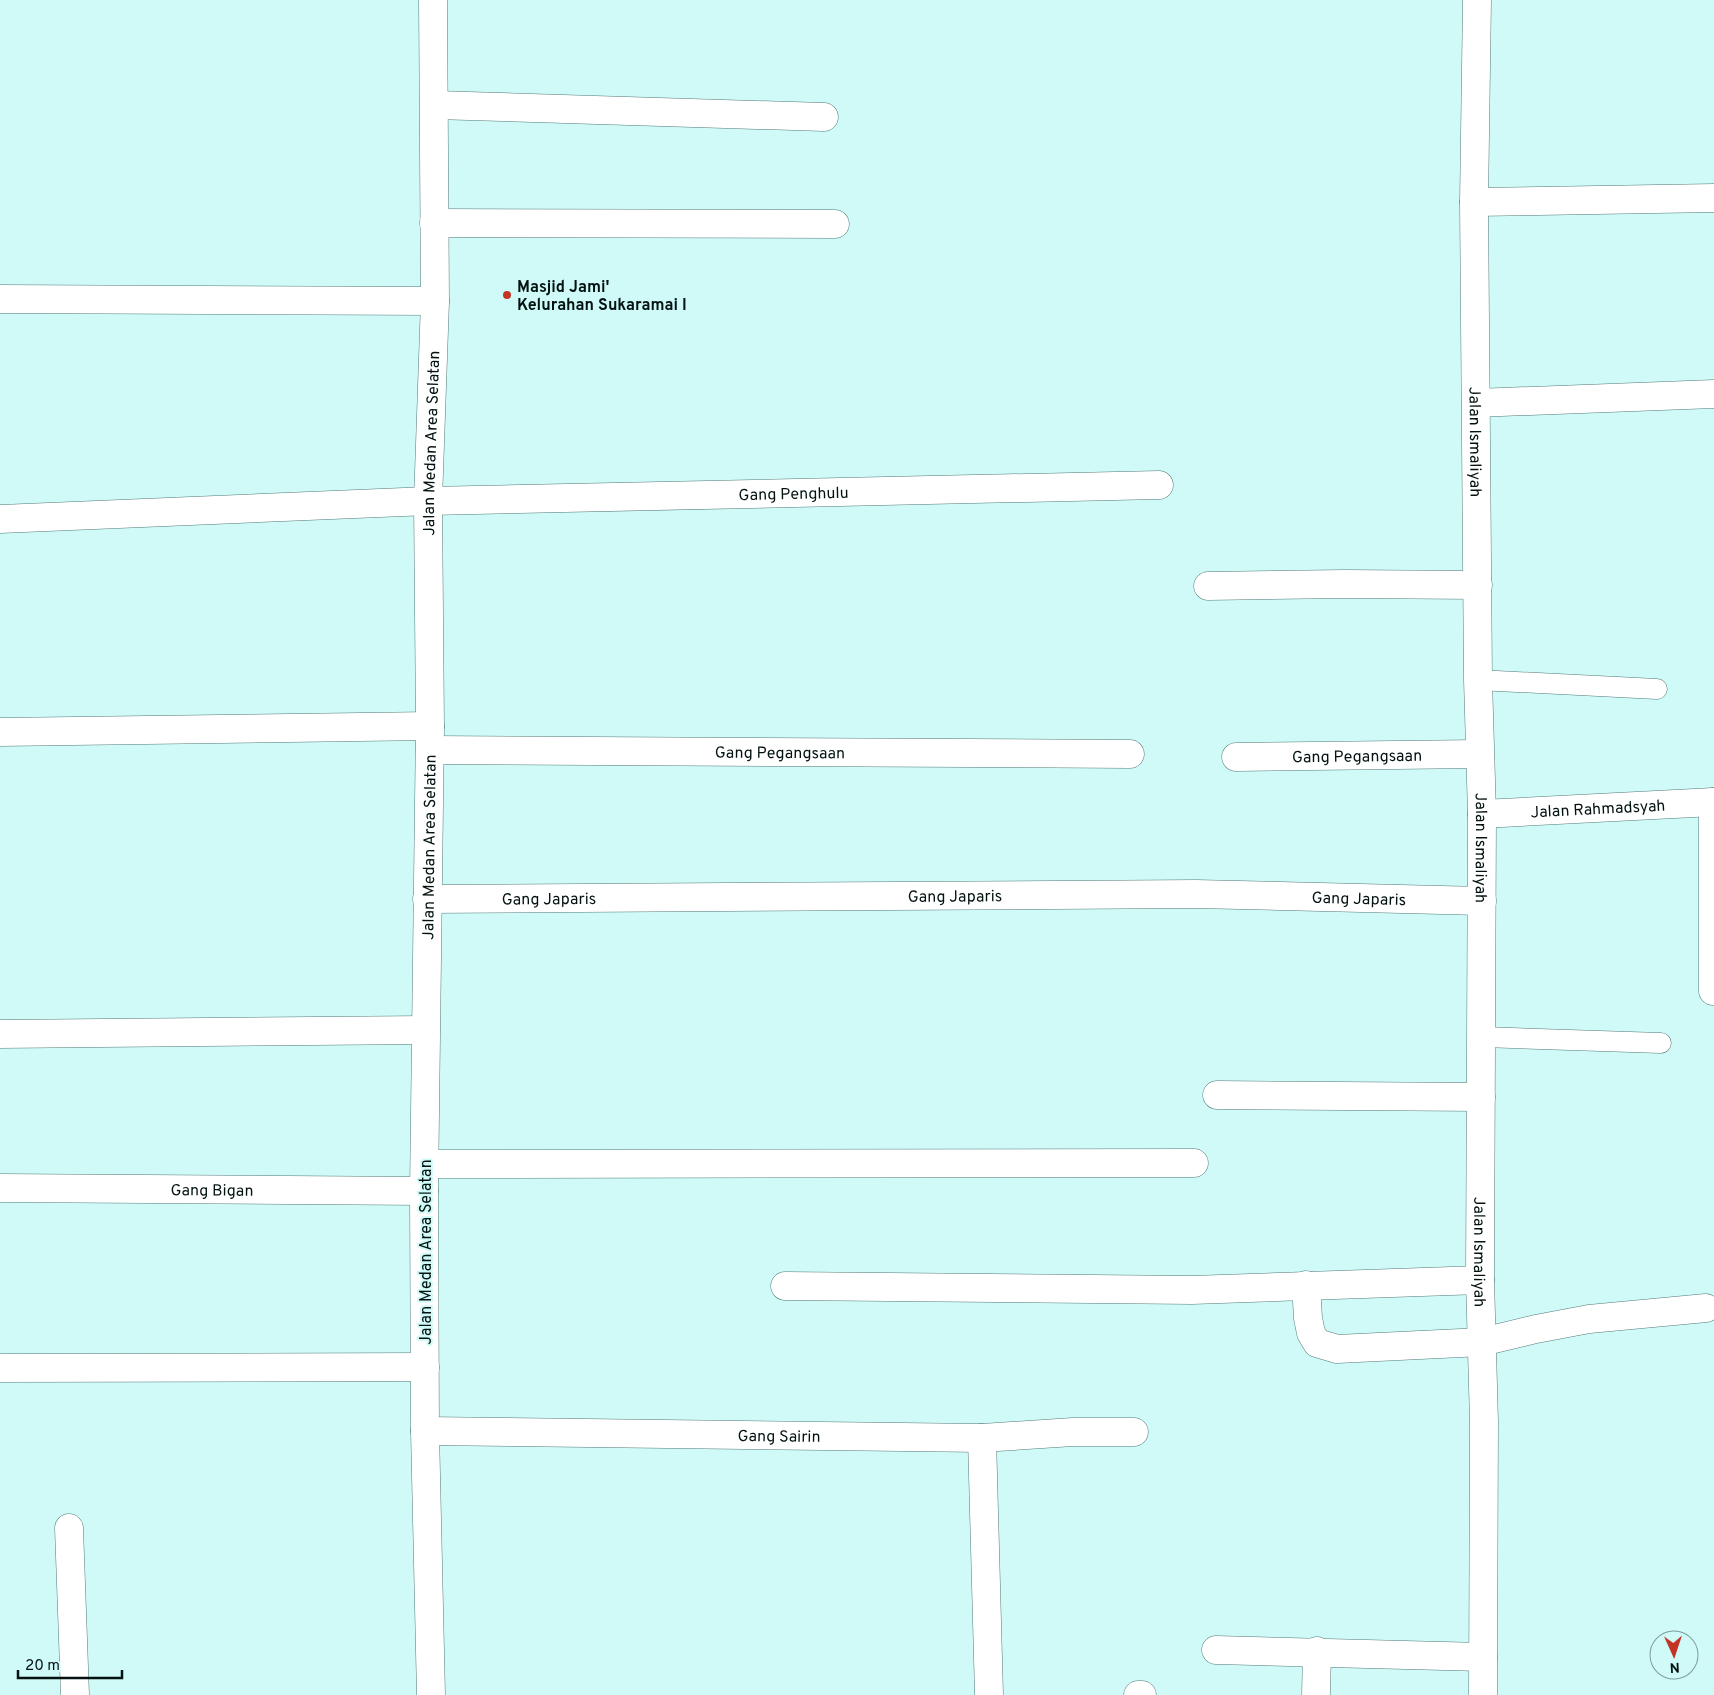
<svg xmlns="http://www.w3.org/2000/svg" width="1714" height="1695" font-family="Overpass,sans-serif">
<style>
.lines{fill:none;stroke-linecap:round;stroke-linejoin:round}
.lane-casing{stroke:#537b79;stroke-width:21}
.street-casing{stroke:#537b79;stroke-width:29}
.secondary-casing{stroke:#537b79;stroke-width:29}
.lane{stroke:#fff;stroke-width:20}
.street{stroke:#fff;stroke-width:28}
.secondary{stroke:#fff;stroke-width:28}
.poi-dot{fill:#c23526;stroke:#cffaf7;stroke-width:2}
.labels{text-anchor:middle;stroke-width:4;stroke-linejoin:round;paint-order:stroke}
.poi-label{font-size:16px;font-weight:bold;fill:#041312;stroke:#cffaf7;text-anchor:start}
.street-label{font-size:16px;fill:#041312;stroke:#cffaf7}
</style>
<rect width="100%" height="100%" fill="#cffaf7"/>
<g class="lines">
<g class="lane-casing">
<path id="lane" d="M 1478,680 L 1657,689
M 1483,1037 L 1661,1043"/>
</g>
<g class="street-casing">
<g id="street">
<path d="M 435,105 L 824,117"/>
<path d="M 1474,202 L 1714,198"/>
<path d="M 434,223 L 835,224"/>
<path d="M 0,299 L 435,301"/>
<path d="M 1476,403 L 1714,394"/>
<path id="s1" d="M 0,519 L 428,501 L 1159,485"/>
<path d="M 1208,586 L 1344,584 L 1478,585"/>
<path d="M 0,732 L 430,726"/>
<path id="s2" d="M 430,750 L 1130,754"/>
<path id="s3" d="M 1236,757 L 1479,754"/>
<path d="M 1713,802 L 1713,991"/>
<path id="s4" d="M 427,899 L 1196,894 L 1482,901"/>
<path d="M 0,1034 L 425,1030"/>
<path d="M 1217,1095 L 1481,1097"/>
<path d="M 425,1164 L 1194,1163"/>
<path id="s5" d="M 0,1188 L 424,1191"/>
<path d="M 1306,1285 L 1308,1318 L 1311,1333 L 1317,1343 L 1337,1349 L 1482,1342 L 1536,1329 L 1589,1319 L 1706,1308"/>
<path d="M 785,1286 L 1192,1290 L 1480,1280"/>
<path d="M 0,1368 L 425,1367"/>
<path id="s6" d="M 425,1431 L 982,1438 L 1073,1432 L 1134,1432"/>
<path d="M 982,1438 L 989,1695"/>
<path d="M 69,1528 L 75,1695"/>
<path d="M 1216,1650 L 1483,1657"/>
<path id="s7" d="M 431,1695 L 425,1431 L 424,1191 L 430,726 L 428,501 L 435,301 L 433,0"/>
<path d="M 1138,1695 L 1142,1695"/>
<path d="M 1316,1695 L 1317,1651"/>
</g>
</g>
<g class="secondary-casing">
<g id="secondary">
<path id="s8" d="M 1477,0 L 1474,202 L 1478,680 L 1482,814 L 1480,1280 L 1484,1422 L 1483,1695"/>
<path id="s9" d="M 1482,814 L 1714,802"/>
</g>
</g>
<use href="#lane" class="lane"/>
<use href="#street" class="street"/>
<use href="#secondary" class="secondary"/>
</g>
<circle class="poi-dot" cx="507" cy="295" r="5"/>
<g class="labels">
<g class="poi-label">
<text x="517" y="292">Masjid Jami'<tspan x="517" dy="18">Kelurahan Sukaramai I</tspan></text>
</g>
<g class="street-label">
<text dy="6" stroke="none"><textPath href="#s7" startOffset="1252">Jalan Medan Area Selatan</textPath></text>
<text dy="6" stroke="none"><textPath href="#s8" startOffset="442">Jalan Ismaliyah</textPath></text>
<text dy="6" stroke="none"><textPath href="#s1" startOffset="794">Gang Penghulu</textPath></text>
<text dy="6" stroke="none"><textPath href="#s2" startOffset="350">Gang Pegangsaan</textPath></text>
<text dy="6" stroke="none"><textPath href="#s3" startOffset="121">Gang Pegangsaan</textPath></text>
<text dy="6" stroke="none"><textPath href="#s9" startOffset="116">Jalan Rahmadsyah</textPath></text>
<text dy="6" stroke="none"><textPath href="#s7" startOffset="848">Jalan Medan Area Selatan</textPath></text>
<text dy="6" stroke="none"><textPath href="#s8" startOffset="848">Jalan Ismaliyah</textPath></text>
<text dy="6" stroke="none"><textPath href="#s4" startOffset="528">Gang Japaris</textPath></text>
<text dy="6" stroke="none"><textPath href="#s4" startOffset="122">Gang Japaris</textPath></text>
<text dy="6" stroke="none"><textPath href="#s4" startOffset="932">Gang Japaris</textPath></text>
<text dy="6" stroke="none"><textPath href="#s5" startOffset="212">Gang Bigan</textPath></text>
<text transform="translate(425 1252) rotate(-90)" y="6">Jalan Medan Area Selatan</text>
<text dy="6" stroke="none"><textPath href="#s8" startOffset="1252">Jalan Ismaliyah</textPath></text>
<text dy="6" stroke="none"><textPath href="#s6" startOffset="354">Gang Sairin</textPath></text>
</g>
</g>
<g transform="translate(1674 1655) rotate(177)"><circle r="24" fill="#cffaf7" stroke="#7e9e9b"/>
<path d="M0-4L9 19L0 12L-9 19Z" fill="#c23526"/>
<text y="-8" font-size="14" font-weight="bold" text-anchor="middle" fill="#041312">N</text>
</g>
<path d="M18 1670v8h104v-8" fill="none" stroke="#041312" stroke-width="2.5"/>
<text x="25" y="1670" font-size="15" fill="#041312" stroke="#cffaf7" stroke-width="4" paint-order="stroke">20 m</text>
</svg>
